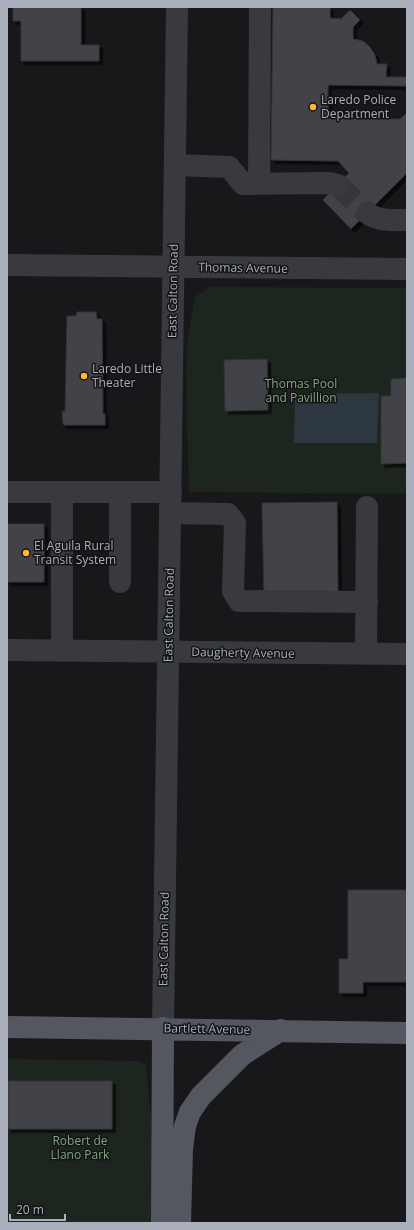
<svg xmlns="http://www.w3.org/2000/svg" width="414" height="1230" font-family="'Open Sans',sans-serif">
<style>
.green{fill:#1d261e}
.water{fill:#2c3740}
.building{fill:#424348;stroke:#323237;filter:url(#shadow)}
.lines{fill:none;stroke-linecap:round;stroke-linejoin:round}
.minor-tunnel{stroke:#35363a;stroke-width:22;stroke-dasharray:22 11;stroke-linecap:butt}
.minor{stroke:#383a40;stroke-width:22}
.major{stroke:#54575f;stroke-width:22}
.poi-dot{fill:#ffb72b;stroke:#131315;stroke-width:1.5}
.labels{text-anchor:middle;stroke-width:3;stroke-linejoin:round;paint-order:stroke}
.poi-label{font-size:12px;fill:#a9afbb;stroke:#131315;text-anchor:start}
.street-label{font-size:12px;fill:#a9afbb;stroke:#131315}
.park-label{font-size:12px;fill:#7ea880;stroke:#131315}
</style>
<defs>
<filter id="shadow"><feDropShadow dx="3.5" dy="3.5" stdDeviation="0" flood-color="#0009"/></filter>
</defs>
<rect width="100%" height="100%" fill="#18181a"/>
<path class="green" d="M 210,287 L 407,288 L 407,494 L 189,492 L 186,373 L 188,336 L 195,297 Z
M 7,1059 L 139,1061 L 146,1065 L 151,1118 L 153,1178 L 152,1223 L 7,1223 Z"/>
<path class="water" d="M 379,393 L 377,443 L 294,443 L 295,394 Z"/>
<path class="building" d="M 13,7 L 81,7 L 81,45 L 99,45 L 99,61 L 21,61 L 21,21 L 13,21 Z
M 273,7 L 330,7 L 330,18 L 341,19 L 350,10 L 360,20 L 353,27 L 353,39 L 363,41 L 370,47 L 375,55 L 377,64 L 387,64 L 386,77 L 407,77 L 407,86 L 328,85 L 328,119 L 400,119 L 407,113 L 407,173 L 351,229 L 323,200 L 349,173 L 338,161 L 271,160 Z
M 77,312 L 96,312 L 97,319 L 102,319 L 103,414 L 105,414 L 105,425 L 64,425 L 63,424 L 62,411 L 65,412 L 67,316 L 76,316 Z
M 267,359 L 268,410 L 225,411 L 224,360 Z
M 407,378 L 407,463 L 381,464 L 381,396 L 391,396 L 391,379 Z
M 337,502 L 338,597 L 264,598 L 262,503 Z
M 7,524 L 44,524 L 44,582 L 7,582 Z
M 348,890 L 407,890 L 407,982 L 363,982 L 363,993 L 339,993 L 339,959 L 348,959 Z
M 8,1081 L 112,1081 L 112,1129 L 8,1129 Z"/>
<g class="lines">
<path class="minor-tunnel" d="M 338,185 L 367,213"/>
<path class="minor" d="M 175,165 L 229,167 L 243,184 L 329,183 L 338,185
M 259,184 L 260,7
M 367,213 C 380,222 392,220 407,220
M 7,265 L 407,269
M 7,492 L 171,492
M 170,513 L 228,514 L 235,523 L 233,591 L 239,601 L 367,602
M 120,582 L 120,492
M 7,650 L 407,654
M 62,651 L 62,492
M 366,654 L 367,507
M 163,1028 L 177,7"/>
<path class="major" d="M 7,1027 L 407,1033
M 162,1223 L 163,1028
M 180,1223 L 182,1149 L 185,1126 L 190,1112 L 201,1096 L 242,1055 L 281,1030"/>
</g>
<g class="poi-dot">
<circle cx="313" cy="107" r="4"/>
<circle cx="84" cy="376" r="4"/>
<circle cx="26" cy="553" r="4"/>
</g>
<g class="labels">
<g class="poi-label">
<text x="321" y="104">Laredo Police<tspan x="321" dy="14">Department</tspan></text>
<text x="92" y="373">Laredo Little<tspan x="92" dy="14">Theater</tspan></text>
<text x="34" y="550">El Aguila Rural<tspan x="34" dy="14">Transit System</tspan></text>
</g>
<g class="street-label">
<text transform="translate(243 268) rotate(1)" y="4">Thomas Avenue</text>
<text transform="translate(173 291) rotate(-89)" y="4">East Calton Road</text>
<text transform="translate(169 615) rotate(-89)" y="4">East Calton Road</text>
<text transform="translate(243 653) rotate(1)" y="4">Daugherty Avenue</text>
<text transform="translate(164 939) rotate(-89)" y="4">East Calton Road</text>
<text transform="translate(207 1029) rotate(1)" y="4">Bartlett Avenue</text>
</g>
<g class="park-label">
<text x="301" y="388">Thomas Pool<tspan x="301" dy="14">and Pavillion</tspan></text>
<text x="80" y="1145">Robert de<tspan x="80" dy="14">Llano Park</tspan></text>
</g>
</g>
<rect width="414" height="1230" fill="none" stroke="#a9afbb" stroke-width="16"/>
<path d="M10 1214v6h55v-6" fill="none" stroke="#a9afbb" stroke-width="2"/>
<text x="16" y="1214" font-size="12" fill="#a9afbb" stroke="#131315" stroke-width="3" paint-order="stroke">20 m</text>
</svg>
